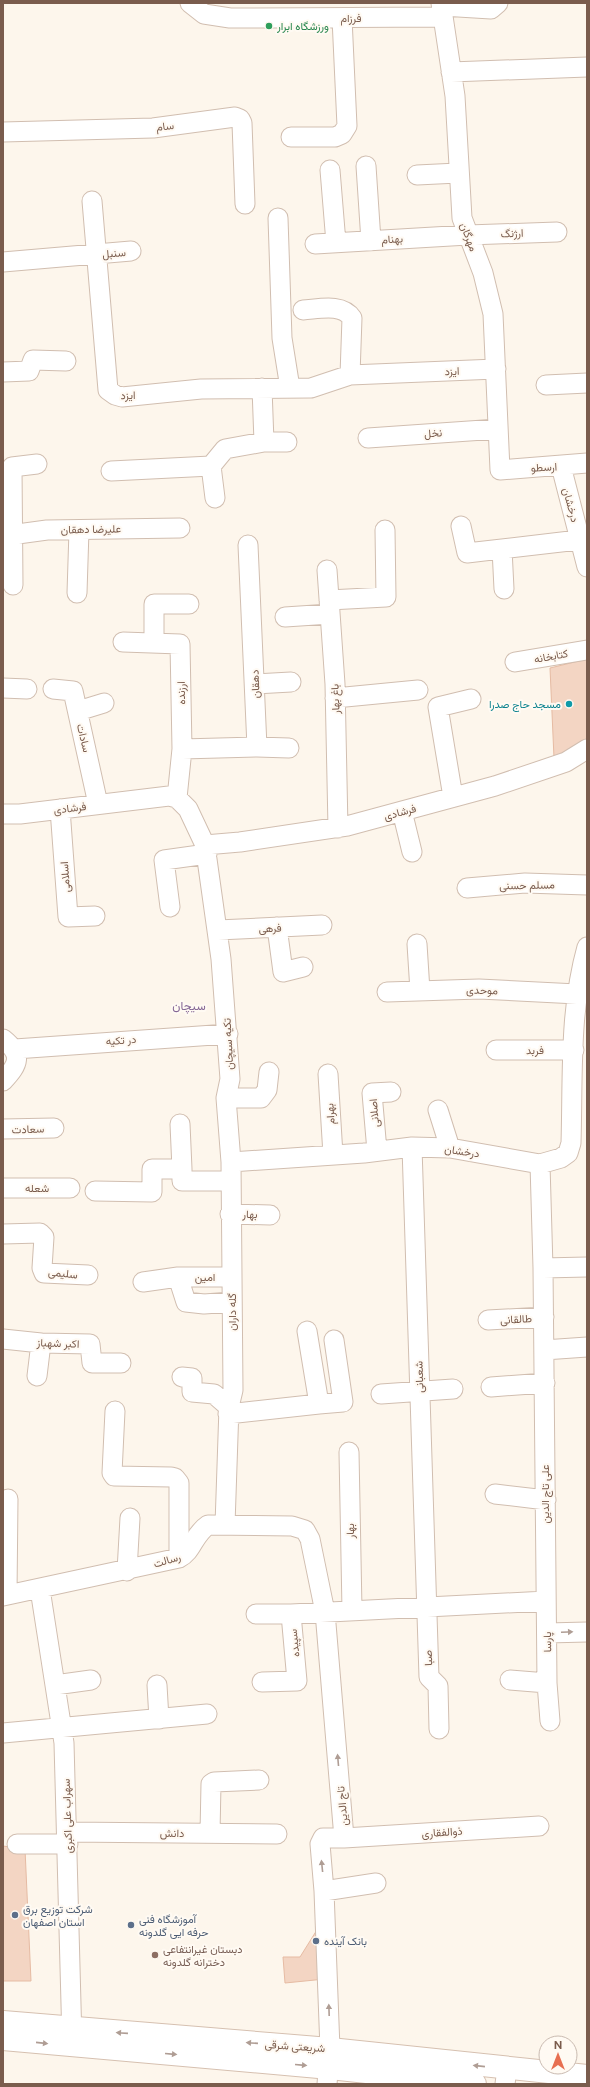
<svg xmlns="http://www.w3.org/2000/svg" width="590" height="2087" font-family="'Public Sans',Vazirmatn,sans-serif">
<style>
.building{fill:#f3d5c3;stroke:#e6bba3}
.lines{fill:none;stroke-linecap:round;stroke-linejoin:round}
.minor-casing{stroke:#d1beb0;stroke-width:21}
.secondary-casing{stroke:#d6c0b0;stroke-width:24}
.minor{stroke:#fff;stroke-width:19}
.secondary{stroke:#fff;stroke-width:22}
.oneway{fill:#af9d94}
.leisure-dot{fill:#2e9e5b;stroke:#fffaf3;stroke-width:1.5}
.culture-dot{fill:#0f9aa8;stroke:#fffaf3;stroke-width:1.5}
.service-dot{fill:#5c6f8a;stroke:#fffaf3;stroke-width:1.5}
.education-dot{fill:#8d6e63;stroke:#fffaf3;stroke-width:1.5}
.labels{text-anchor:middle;stroke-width:4;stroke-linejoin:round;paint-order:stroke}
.street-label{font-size:11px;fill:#7a5c4d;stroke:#fffaf3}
.leisure-label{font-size:11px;fill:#27864d;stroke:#fffaf3;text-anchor:start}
.culture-label{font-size:11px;fill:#0d838f;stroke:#fffaf3;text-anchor:end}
.service-label{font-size:11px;fill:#4e5e75;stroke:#fffaf3;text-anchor:start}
.education-label{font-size:11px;fill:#785e54;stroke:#fffaf3;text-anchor:start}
.neighbourhood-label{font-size:12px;fill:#846695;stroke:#fffaf3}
</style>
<rect width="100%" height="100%" fill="#fdf6ec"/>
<path class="building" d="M 587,659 L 587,739 L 554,758 L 550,668 Z
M 3,1846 L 25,1849 L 31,1981 L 3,1981 Z
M 320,1925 L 325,1979 L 285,1983 L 283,1957 L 300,1957 Z"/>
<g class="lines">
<g class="minor-casing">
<path id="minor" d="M 190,3 L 204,14 L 230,18 L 443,17
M 441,3 L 455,96 L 462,218 L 483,273 L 493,314 L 500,470 L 587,463
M 442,6 L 491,9 L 498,3
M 451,72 L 587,67
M 3,132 L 153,128 L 235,117 L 240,119 L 242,123 L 245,204
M 291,137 L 335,137 L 342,134 L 347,126 L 342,18
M 366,166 L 371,241
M 330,170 L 336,243
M 417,175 L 458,173
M 92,201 L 108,390 L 115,395 L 122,397 L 201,389 L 311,388 L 350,375 L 496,369
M 278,218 L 282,338 L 290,388
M 315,244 L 468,235 L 557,232
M 3,262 L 131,251
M 303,310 C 319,309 342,303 352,318 L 350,375
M 3,372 L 29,371 L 33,360 L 66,361
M 546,385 L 587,383
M 368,438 L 498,429
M 264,442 L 287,442
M 211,466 L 215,498
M 561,466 L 587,567
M 111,471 L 211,466 L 225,449 L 264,442 L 262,388
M 461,526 L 467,553 L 587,539
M 3,536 L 47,530 L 180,528
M 502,549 L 504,589
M 327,570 L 335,684 L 338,828
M 13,585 L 12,467 L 37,464
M 77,593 L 79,530
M 329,600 L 386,597 L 385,530
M 285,617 L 330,614
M 123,642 L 180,644 L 182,749 L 177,798
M 154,643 L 154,604 L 189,604
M 515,662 L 587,650
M 255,684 L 291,682
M 3,688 L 27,689
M 53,689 L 73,691 L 98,804
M 335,698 L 418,690
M 78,711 L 104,703
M 257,747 L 289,748
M 182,749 L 257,747 L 248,545
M 453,797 L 438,707 L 471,699
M 60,809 L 68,917 L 95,916
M 402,811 L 412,852
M 3,814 L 20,814 L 169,796 L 177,798 L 188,809 L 205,845 L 221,959 L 230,1079 L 226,1098 L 231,1162 L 233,1390 L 229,1407 L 225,1525
M 205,845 L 240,842 L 347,826 L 495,786 L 566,762 L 587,749
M 467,888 L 525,883 L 587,885
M 170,907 L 164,860 L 207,854
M 277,927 L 283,972 L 303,967
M 218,930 L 322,925
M 417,944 L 420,991
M 387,992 L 479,989 L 577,994
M 3,1039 C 23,1055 19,1064 3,1081
M 15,1049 L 228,1034
M 496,1050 L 574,1050
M 328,1074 L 333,1155
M 226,1098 L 261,1098 L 267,1090 L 269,1072
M 438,1110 L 450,1148
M 180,1124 L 182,1169
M 3,1129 L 54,1128
M 412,1147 L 429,1677 L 438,1686 L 439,1729
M 377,1151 L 372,1093 L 391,1092
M 231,1162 L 364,1153 L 412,1147 L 450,1148 L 540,1164 L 561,1158 L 568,1153 L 571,1143 C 573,1078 569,1011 587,947
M 540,1164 L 543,1268 L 547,1683 L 550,1721
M 3,1188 L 70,1188
M 95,1191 L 152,1192 L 152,1169 L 182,1169 L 182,1181 L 231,1181
M 230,1214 L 270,1215
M 3,1234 L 40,1233 L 44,1237 L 42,1268 L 44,1273 L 88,1275
M 543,1268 L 587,1267
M 178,1277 L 232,1277
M 143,1282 L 178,1277 L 186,1302 L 204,1304 L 232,1302
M 488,1320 L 544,1317
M 3,1339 L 41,1343 L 90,1344 L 92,1363 L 121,1363
M 544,1350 L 587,1347
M 37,1376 L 41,1343
M 182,1377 L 192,1378 L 192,1392 L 214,1394 L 229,1407
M 491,1387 L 545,1383
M 381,1394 L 453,1389
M 319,1404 L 343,1402 L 334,1340
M 115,1411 L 112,1473 L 114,1476 L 171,1477 L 175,1478 L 179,1483 L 179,1558
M 228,1414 L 319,1404 L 307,1331
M 349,1452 L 352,1610
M 495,1494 L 546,1500
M 127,1571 L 130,1518
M 40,1589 L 64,1743 L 72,2041
M 7,1595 L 8,1499
M 3,1596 L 179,1558 C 193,1551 193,1535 208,1525 L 292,1526 L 305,1530 L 310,1539 L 325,1612 L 344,1838 L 323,1838 L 320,1844 L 324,1891 L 330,2049 L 327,2084
M 256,1614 L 291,1614
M 547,1633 L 587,1632
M 510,1680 L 547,1683
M 262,1682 L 297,1681 L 291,1614 L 546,1601
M 55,1685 L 91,1680
M 157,1685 L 159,1719
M 3,1733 L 207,1714
M 67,1832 L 277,1834
M 210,1833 L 211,1784 L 214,1782 L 259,1780
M 344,1838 L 539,1826
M 17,1844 L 68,1844
M 324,1891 L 376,1883
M 505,2084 L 507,2069"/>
</g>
<g class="secondary-casing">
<path id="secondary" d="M 3,2022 L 330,2049 L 587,2076
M 3,2039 L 330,2068 L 475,2084"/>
</g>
<use href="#minor" class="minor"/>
<use href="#secondary" class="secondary"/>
</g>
<defs><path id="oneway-solid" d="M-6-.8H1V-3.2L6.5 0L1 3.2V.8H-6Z"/></defs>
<g class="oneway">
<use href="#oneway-solid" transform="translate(567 1632) rotate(-2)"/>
<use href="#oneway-solid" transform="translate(338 1760) rotate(-95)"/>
<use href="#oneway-solid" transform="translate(322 1866) rotate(-96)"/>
<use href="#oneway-solid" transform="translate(329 2010) rotate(-92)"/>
<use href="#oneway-solid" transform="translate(122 2033) rotate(-176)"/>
<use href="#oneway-solid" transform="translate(42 2043) rotate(6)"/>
<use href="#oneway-solid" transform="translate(252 2043) rotate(-176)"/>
<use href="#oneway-solid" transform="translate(171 2054) rotate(5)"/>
<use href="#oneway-solid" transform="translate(301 2065) rotate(5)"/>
<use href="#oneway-solid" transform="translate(479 2066) rotate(-174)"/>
</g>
<circle class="leisure-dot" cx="269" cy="26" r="4"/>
<circle class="culture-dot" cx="569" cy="704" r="4"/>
<g class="service-dot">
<circle cx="15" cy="1915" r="4"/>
<circle cx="131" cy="1925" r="4"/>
<circle cx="316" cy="1941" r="4"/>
</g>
<circle class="education-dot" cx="155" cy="1955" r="4"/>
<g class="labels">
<g class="street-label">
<text x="351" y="22">فرزام</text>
<text transform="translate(165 126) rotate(-7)" y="4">سام</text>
<text transform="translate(512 233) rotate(-2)" y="4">ارژنگ</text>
<text transform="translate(469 237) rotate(69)" y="4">مهرگان</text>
<text transform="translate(392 239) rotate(-4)" y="4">بهنام</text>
<text transform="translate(114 253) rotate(-5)" y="4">سنبل</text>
<text transform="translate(452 371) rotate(-2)" y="4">ایزد</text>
<text transform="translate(128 395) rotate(-1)" y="4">ایزد</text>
<text transform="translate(433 433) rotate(-4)" y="4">نخل</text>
<text transform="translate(544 467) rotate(-3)" y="4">ارسطو</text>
<text transform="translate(571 505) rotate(75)" y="4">درخشان</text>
<text transform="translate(91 529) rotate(-1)" y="4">علیرضا دهقان</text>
<text transform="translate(551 656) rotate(-10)" y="4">کتابخانه</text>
<text transform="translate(255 684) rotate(-92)" y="4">دهقان</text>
<text transform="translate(181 693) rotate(-91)" y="4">ارزنده</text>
<text transform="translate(335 699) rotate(-92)" y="4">باغ بهار</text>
<text transform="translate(84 738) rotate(77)" y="4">سادات</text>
<text transform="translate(70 808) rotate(-7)" y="4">فرشادی</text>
<text transform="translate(400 812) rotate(-15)" y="4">فرشادی</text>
<text transform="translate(65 877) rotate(-94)" y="4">اسلامی</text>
<text transform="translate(527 885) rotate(-1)" y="4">مسلم حسنی</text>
<text transform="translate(270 928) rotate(-3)" y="4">فرهی</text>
<text transform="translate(482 990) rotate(1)" y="4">موحدی</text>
<text transform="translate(121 1040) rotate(-4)" y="4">در تکیه</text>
<text transform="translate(228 1044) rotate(-93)" y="4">تکیه سیچان</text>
<text transform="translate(535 1050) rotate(-1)" y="4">فربد</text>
<text transform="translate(374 1113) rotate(-95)" y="4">اصلانی</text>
<text transform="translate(330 1114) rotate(-94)" y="4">بهرام</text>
<text transform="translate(28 1129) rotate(-2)" y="4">سعادت</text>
<text transform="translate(462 1151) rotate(8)" y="4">درخشان</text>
<text x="37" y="1192">شعله</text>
<text transform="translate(250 1214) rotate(1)" y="4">بهار</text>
<text transform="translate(63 1273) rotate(6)" y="4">سلیمی</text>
<text x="205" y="1281">امین</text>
<text transform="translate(232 1312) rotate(-90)" y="4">گله داران</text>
<text transform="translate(516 1319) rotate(-3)" y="4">طالقانی</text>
<text transform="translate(58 1343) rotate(2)" y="4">اکبر شهباز</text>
<text transform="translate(419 1377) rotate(-92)" y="4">شعبانی</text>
<text transform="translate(545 1494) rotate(-90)" y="4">علی تاج الدین</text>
<text transform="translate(350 1531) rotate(-91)" y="4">بهار</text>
<text transform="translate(167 1560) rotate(-16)" y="4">رسالت</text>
<text transform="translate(547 1642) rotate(-91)" y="4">پارسا</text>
<text transform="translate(294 1643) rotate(-96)" y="4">سپیده</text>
<text transform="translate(428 1658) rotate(-92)" y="4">صبا</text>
<text transform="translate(342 1806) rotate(-95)" y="4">تاج الدین</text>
<text transform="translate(67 1816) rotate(-92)" y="4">سهراب علی اکبری</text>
<text transform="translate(442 1832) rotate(-4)" y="4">ذوالفقاری</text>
<text transform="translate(172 1833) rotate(1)" y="4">دانش</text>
<text transform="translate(295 2046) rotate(4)" y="4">شریعتی شرقی</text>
</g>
<g class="leisure-label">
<text x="277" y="30">ورزشگاه ابرار</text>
</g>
<g class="culture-label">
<text x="561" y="708">مسجد حاج صدرا</text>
</g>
<g class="service-label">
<text x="23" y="1913">شرکت توزیع برق<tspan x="23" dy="13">استان اصفهان</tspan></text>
<text x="139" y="1923">آموزشگاه فنی<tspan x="139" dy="13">حرفه ایی گلدونه</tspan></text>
<text x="324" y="1945">بانک آینده</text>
</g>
<g class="education-label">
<text x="163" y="1953">دبستان غیرانتفاعی<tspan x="163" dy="13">دخترانه گلدونه</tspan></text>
</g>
<g class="neighbourhood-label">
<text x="189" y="1010">سیچان</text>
</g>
</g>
<rect width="590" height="2087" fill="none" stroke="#7a5c4d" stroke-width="8"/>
<g transform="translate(558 2055)"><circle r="19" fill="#fffaf3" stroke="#cabbb1"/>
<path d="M0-3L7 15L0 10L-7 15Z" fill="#e76f51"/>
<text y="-6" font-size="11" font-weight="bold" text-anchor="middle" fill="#7a5c4d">N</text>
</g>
</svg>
